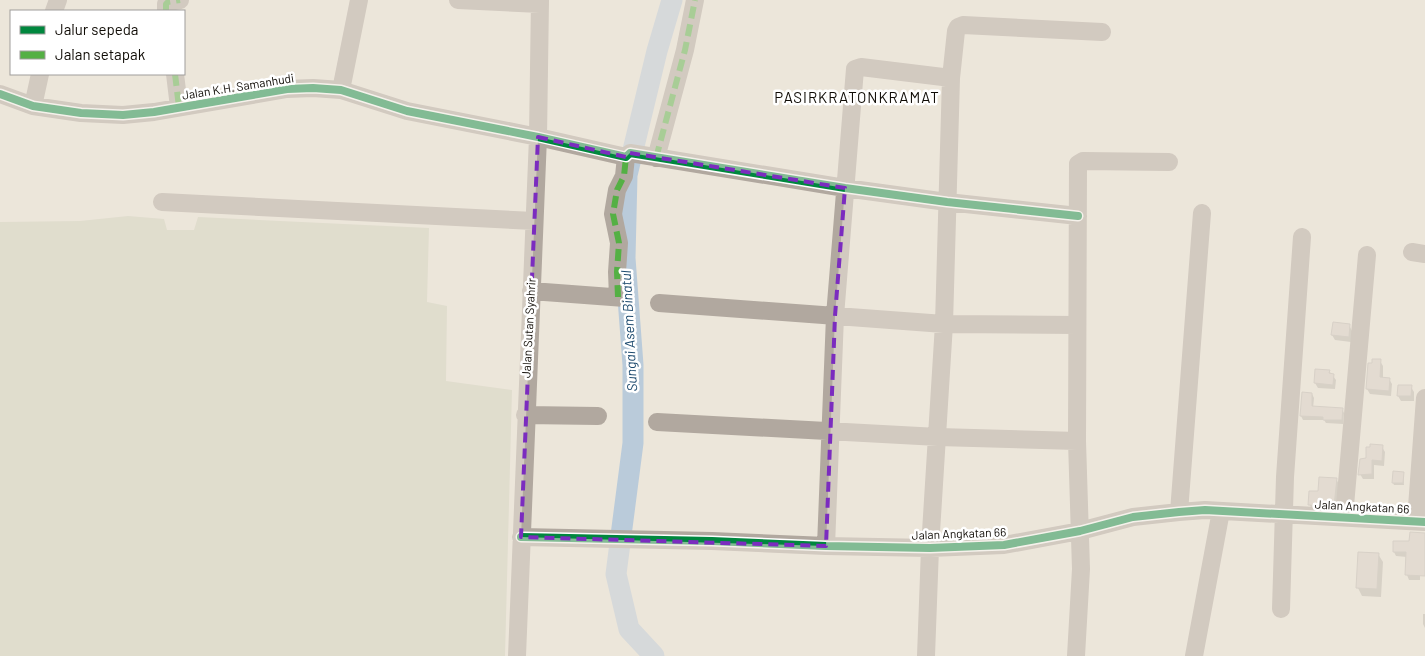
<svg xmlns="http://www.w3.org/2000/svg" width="1425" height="656" font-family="Barlow,sans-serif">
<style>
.green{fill:#d0d2bd}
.shadow{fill:#0003}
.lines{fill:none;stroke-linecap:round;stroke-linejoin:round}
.river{stroke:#bacbda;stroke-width:21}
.building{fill:#d7cec5;stroke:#beb8b0}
.minor{stroke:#b1a89f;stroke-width:18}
.quiet{stroke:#54b044;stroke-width:6;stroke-dasharray:12 6;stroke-linecap:butt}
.cycleway-casing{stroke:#fff;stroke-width:11}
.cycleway{stroke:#00873e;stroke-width:8}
.marked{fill:none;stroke:#7b2cbf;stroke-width:4;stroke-dasharray:10 6;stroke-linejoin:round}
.labels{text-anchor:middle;stroke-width:5;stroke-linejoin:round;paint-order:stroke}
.street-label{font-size:12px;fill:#0f0b05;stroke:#fff}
.water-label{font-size:14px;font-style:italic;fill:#1c496d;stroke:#fff}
.quarter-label{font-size:15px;letter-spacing:1px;fill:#0f0b05;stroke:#fff}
</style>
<rect width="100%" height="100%" fill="#ece6da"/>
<path class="green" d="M 128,216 L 164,219 L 167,230 L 194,230 L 198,217 L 429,228 L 427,302 L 447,306 L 446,381 L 512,390 L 505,656 L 0,656 L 0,222 L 80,221 Z"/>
<path class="shadow" d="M 1349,325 L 1352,331 L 1351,342 L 1335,340 L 1332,335 Z
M 1380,361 L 1383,366 L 1383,378 L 1389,379 L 1392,384 L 1391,396 L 1370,394 L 1367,389 Z
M 1316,370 L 1329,371 L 1336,380 L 1335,389 L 1318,388 L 1315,383 Z
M 1411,387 L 1414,392 L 1414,401 L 1401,401 L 1398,396 Z
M 1303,394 L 1312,394 L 1314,398 L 1313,408 L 1342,409 L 1344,413 L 1343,424 L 1326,423 L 1324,420 L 1303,420 L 1301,416 Z
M 1382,447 L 1385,452 L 1384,466 L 1374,465 L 1374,479 L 1363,479 L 1360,474 L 1367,460 Z
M 1403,473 L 1404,485 L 1394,485 L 1393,483 Z
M 1336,479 L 1339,484 L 1337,511 L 1312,509 L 1309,504 L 1319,492 Z
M 1425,541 L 1425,570 L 1420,570 L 1420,580 L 1409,580 L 1407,575 L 1407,557 L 1396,556 L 1394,552 Z
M 1378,554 L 1383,562 L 1381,597 L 1362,596 L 1358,588 Z
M 1423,614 L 1425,614 L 1425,628 L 1423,624 Z"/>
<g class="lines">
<path class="river" d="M 654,656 L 629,629 L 616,574 L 633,443 L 633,365 L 625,258 L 627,175 L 657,51 L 672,0"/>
</g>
<path class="building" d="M 1333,322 L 1350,324 L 1349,337 L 1331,335 Z
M 1372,359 L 1381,359 L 1380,377 L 1390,378 L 1389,391 L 1366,389 L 1368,363 L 1372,363 Z
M 1315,369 L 1330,370 L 1329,373 L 1334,374 L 1333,385 L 1314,383 Z
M 1398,385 L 1412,385 L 1411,396 L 1397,396 Z
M 1302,392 L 1312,393 L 1312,406 L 1343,408 L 1342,420 L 1323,420 L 1323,417 L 1300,416 Z
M 1370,444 L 1383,445 L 1382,461 L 1372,460 L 1372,474 L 1358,475 L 1360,459 L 1366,458 L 1366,447 L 1370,447 Z
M 1393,471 L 1404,472 L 1403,483 L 1392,483 Z
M 1319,477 L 1337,478 L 1334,506 L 1308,505 L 1309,491 L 1318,491 Z
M 1410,532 L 1425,533 L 1425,576 L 1405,575 L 1406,552 L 1393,552 L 1393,541 L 1409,541 Z
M 1358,552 L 1379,553 L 1377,589 L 1356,588 Z"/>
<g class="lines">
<path class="minor" d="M 458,0 L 540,4
M 54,11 L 58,0
M 166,11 L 166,4 L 168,2 L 180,0
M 175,74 L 179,107
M 341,90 L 359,0
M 0,94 L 33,106 L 81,113 L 123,115 L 154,112 L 287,89 L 313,88 L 341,90 L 407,111 L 538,137 L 626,157 L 630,153 L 845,188 L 947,202 L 1078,216
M 33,106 L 40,74
M 656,158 L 685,50 L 695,0
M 162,202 L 534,221
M 1412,252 L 1425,254
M 531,291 L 625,298
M 618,297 L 617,272 L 619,243 L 613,214 L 617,190 L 624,176 L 626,157
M 659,303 L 944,324 L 1077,325
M 525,415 L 598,416
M 657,422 L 938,437 L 1077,441
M 1179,512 L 1202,213
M 1344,517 L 1367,255
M 1416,521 L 1425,398
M 521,537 L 712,541 L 826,546 L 930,548 L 1004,545 L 1080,531 L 1133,517 L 1179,512 L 1205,510 L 1425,522
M 826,546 L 835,316 L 855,69 L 861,67 L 951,78
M 1281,609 L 1285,477 L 1302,237
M 517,656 L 538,137 L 540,0
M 926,656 L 930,548 L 944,324 L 951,78 L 956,31 L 958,27 L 963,25 L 1102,32
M 1076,656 L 1081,569 L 1077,441 L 1078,164 L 1083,161 L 1169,162
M 1194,656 L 1221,511"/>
<path class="quiet" d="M 166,11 L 166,4 L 168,2 L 180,0
M 175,74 L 179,107
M 656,158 L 685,50 L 695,0
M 618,297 L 617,272 L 619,243 L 613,214 L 617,190 L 624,176 L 626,157"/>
<g class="cycleway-casing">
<path id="cycleway" d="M 0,94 L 33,106 L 81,113 L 123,115 L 154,112 L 287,89 L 313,88 L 341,90 L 407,111 L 538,137 L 626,157 L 630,153 L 845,188 L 947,202 L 1078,216
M 521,537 L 712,541 L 826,546 L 930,548 L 1004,545 L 1080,531 L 1133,517 L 1179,512 L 1205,510 L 1425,522"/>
</g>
<use href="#cycleway" class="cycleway"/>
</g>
<path d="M0 0H1425V656H0ZM 538,137 L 626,157 L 630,153 L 845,188 L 835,316 L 826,546 L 521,537 Z" fill="#ece6da" fill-opacity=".55" fill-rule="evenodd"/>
<path class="marked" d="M 538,137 L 626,157 L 630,153 L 845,188 L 835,316 L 826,546 L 521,537 Z"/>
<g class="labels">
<g class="street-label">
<text transform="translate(238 87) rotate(-9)" y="4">Jalan K.H. Samanhudi</text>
<text transform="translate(529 328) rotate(-87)" y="4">Jalan Sutan Syahrir</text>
<text transform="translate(1362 507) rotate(3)" y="4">Jalan Angkatan 66</text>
<text transform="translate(959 534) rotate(-2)" y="4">Jalan Angkatan 66</text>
</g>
<g class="water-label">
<text transform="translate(629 331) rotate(-93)" y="5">Sungai Asem Binatul</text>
</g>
<g class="quarter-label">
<text x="857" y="103">PASIRKRATONKRAMAT</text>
</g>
</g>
<rect x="10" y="10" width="175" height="65" fill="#ffffff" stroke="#9f9d9b"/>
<rect x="20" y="26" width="25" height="8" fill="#00873e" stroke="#9f9d9b"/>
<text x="55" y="35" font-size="15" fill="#0f0b05">Jalur sepeda</text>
<rect x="20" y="51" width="25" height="8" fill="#54b044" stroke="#9f9d9b"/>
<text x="55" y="60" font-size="15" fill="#0f0b05">Jalan setapak</text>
</svg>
